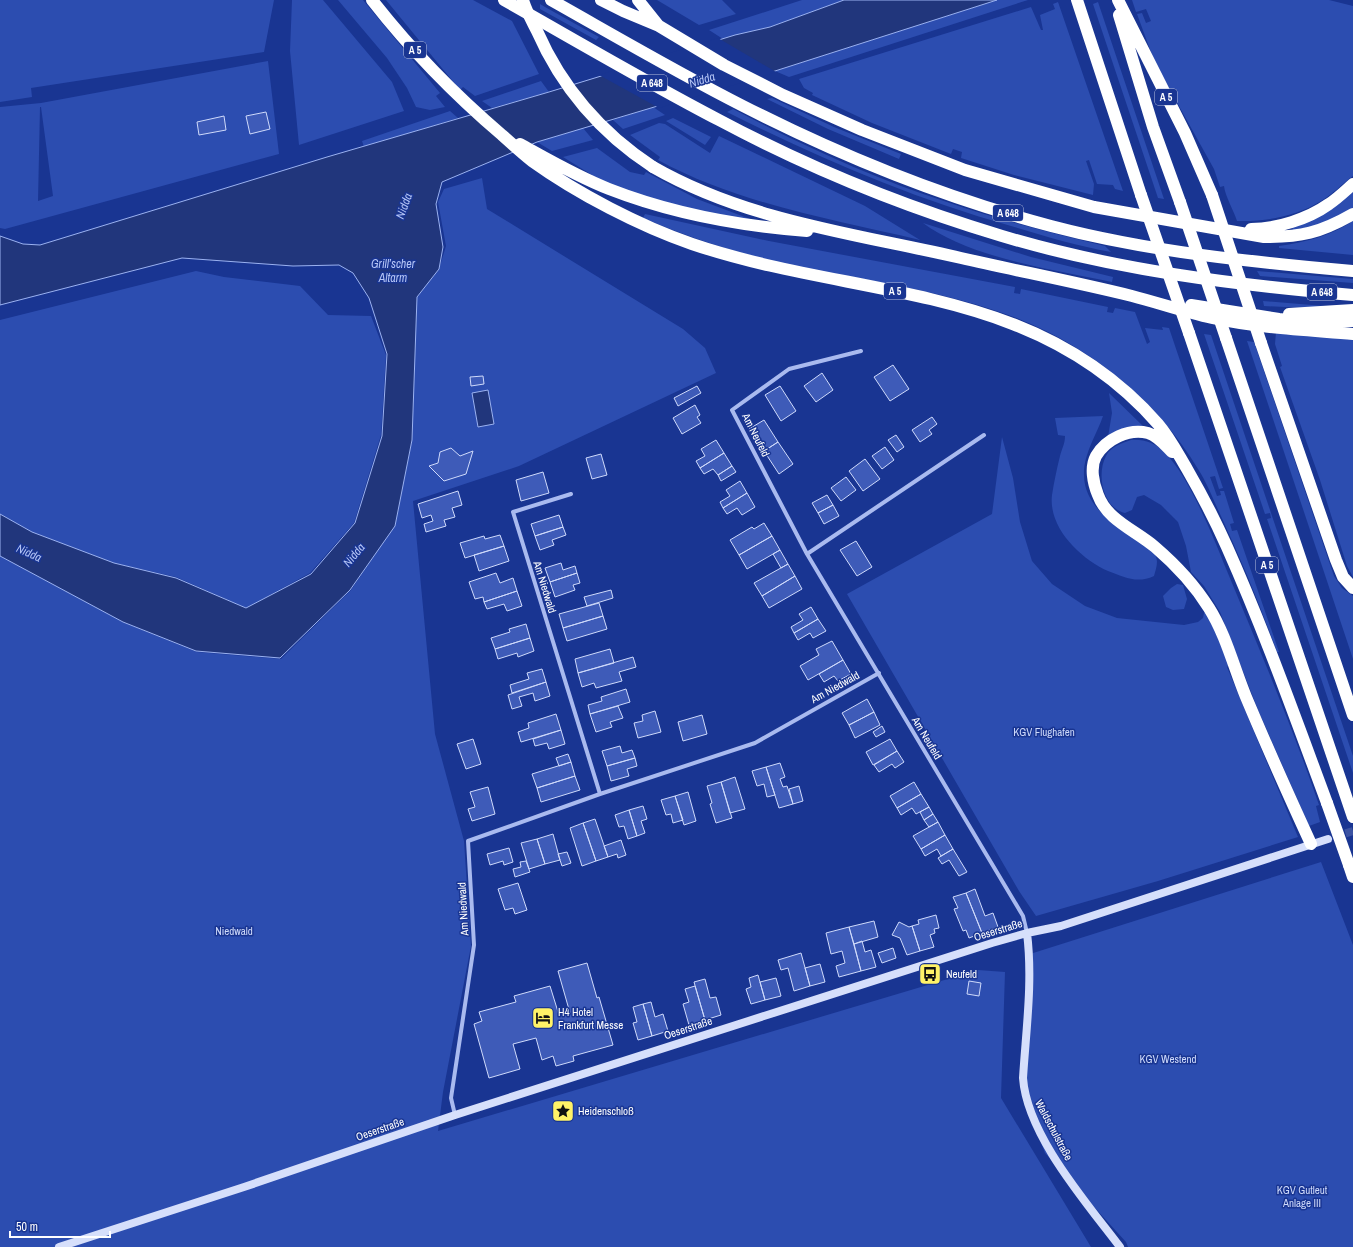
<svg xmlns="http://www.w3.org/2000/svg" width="1353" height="1247" font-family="'Archivo Narrow',sans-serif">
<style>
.green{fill:#2c4db0;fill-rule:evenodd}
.water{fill:#21367c;stroke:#9bb2f1}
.pier{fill:#193592}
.building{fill:#3e5bb8;stroke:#cfdafb}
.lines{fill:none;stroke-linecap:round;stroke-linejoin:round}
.secondary-tunnel{stroke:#3c53a2;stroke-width:8;stroke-dasharray:8 4;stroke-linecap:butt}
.street{stroke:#a9baef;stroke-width:4}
.secondary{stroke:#d6dffb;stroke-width:8}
.highway{stroke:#fff;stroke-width:12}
.highway-bridge{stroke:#fff;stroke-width:12}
.labels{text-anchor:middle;stroke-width:3;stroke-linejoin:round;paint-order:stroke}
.shield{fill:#193592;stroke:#bac2de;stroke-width:1}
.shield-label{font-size:10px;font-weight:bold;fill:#fff}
.street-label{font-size:11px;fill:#fff;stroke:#193592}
.park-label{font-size:11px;fill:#cfdafb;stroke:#193592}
.poi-label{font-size:11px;fill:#fff;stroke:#193592;text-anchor:start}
.water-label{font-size:12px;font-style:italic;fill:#b5c5f6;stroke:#193592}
</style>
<rect width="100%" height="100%" fill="#193592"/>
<path class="green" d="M 0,0 L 274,0 L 264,52 L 31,88 L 32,97 L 0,102 Z
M 292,0 L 323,0 L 392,82 L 404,111 L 299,145 L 290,51 Z
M 338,0 L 363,0 L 440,93 L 436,96 L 445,107 L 430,110 L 416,107 L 407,88 L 387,58 Z
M 386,0 L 473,0 L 512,21 L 539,74 L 475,96 L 463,87 L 460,90 Z
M 657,0 L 722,0 L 736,14 L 699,25 Z
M 802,0 L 844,0 L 770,27 L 723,39 L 709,30 Z
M 997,0 L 1028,0 L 789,77 L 775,71 Z
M 1132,0 L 1329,0 L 1353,6 L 1353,176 C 1342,184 1333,194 1321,201 C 1297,216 1266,222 1237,221 C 1234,211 1225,196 1224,186 L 1220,187 L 1214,169 L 1155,63 L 1137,14 L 1142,13 L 1146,23 L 1151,21 L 1146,9 L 1136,12 Z
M 1058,2 L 1123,191 L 1115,189 L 1113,185 L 1097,184 L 1089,160 L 1086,161 L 1094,184 L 1093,195 L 1014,175 L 961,158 L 962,152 L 953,149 L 951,154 L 872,123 L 812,95 L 813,93 L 804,88 L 799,79 L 1031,7 L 1041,30 L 1043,30 L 1040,15 L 1055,9 L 1053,4 Z
M 1098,2 L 1164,199 L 1158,198 L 1093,4 Z
M 540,4 L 545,7 L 599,37 L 596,40 L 540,9 Z
M 268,61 L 279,154 L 5,229 L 0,228 L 0,107 L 41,103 ZM 41,107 L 53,196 L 38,201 L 40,107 Z
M 541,81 L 549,92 L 492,108 L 482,101 Z
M 772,98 L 834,127 L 901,154 L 899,159 L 828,129 L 767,99 Z
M 653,107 L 665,115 L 623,129 L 613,120 Z
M 733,109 C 802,145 873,178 947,202 C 999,220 1052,233 1105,246 L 1111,252 C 1077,246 1044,236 1011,226 C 912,198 819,158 727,112 Z
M 450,111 L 458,118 L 364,147 L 362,141 Z
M 673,118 L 711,137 L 705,145 L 666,121 Z
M 659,123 L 665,124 L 710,153 L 719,136 L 865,206 L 920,240 C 831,219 739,204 658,160 L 660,157 L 630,135 Z
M 583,128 L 593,140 L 552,151 L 537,142 Z
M 597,148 L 630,172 L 644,175 L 646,172 L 697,199 L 766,225 L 646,199 L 591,178 L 592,175 L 563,157 Z
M 482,178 L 487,209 L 683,329 L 705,348 L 716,373 L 519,466 L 413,501 L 435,734 L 464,841 L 471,946 L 443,1092 L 438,1131 L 978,970 L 1005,972 L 1001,1098 L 1091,1247 L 0,1247 L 0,556 L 125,623 L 197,652 L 281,659 L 351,590 L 395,525 L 412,440 L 417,297 L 439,269 L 446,246 L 438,202 L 444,189 Z
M 1353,192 L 1353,208 C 1335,220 1316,226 1294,231 L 1292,228 L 1316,218 Z
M 645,214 L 769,241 L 1015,287 L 1014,293 L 1020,294 L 1021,289 L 1108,307 L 1107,312 L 1113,313 L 1115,308 L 1135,312 L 1147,344 L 1150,342 L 1145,328 L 1163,330 L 1162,327 L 1169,328 L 1223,488 L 1219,489 L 1215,476 L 1210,477 L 1217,496 L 1221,495 L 1220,491 L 1224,491 L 1234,523 L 1230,524 L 1232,531 L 1237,530 L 1279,652 L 1277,652 C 1260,605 1241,559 1220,514 C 1213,499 1207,483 1198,469 C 1158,402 1092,348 1019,319 C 945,290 859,280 781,263 C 733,252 688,237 643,218 Z
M 1353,221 L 1353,255 L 1279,248 L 1279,246 C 1306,242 1330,236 1353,221 Z
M 923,223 L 1031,257 L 1113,277 L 1112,282 C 1054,270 970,258 923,223 Z
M 196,271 L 224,277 L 300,286 L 328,315 L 371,316 L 386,355 L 381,435 L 354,523 L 310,573 L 246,608 L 176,577 L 114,563 L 32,532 L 0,514 L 0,320 Z
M 1257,271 L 1353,279 L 1353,283 L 1260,276 Z
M 1263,301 L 1336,307 L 1306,308 L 1264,306 Z
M 1276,332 L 1353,339 L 1353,577 L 1347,566 L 1320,480 L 1280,367 L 1282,366 L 1275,344 Z
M 1204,334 L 1211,335 L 1353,756 L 1353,773 L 1267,519 L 1271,518 L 1270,513 L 1265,514 Z
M 1247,341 L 1254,342 L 1334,576 L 1342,588 L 1353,596 L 1353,659 Z
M 1109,393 L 1144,427 L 1108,437 L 1112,413 Z
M 1103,416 C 1097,434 1083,455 1084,475 C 1084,504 1111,523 1133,537 C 1141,542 1150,547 1155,555 C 1159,561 1156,569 1154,576 C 1137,584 1124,577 1108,571 C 1081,559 1048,528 1052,495 C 1054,482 1057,468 1060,456 C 1062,448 1065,444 1065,436 L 1058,435 L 1055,418 Z
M 1002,437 L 1013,478 L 1020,522 L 1032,561 L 1052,584 L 1085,606 L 1117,618 L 1184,625 L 1198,622 L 1203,618 L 1204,613 L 1207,612 L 1208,614 L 1229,665 L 1227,667 L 1298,837 L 1158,881 L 1036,916 L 1019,891 L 847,594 L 992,514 Z
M 1131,440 C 1144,439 1155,443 1164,452 C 1189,475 1214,539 1227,571 C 1259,648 1292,726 1319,805 L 1316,806 L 1320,822 L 1309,826 L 1258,710 L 1220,612 L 1204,586 L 1191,572 L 1186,546 L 1178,522 L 1161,505 L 1144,495 L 1137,497 L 1132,510 L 1125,513 C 1103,508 1096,475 1106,456 C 1110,447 1122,443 1131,440 Z
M 1177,584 L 1183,585 L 1187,599 L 1184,609 L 1173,610 L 1166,607 L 1163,596 L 1171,588 Z
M 1321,862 L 1353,945 L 1353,1247 L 1128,1247 L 1126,1242 L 1045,1153 L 1025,1101 L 1030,954 Z"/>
<path class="water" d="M 844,0 L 997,0 L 775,71 L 537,142 L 442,182 L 436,204 L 443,247 L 439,269 L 417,297 L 412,440 L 395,526 L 350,590 L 280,658 L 196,651 L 123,622 L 0,556 L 0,514 L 32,532 L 114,563 L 176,578 L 246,608 L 311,574 L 355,523 L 382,436 L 387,354 L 369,298 L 353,273 L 339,265 L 293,266 L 182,258 L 0,305 L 0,236 L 23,244 L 40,245 L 327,157 L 549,92 L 735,35 L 770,27 Z
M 488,390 L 494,424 L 478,427 L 472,393 Z"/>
<path class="pier" d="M 718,38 L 776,72 L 659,108 L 599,75 Z"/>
<path class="building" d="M 266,112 L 270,129 L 250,134 L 246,116 Z
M 224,116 L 226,130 L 199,135 L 197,122 Z
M 893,365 L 909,389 L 890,401 L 874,377 Z
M 822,373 L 833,390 L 816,402 L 804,386 Z
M 483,376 L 484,384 L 471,386 L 470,377 Z
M 697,386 L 701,393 L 678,406 L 674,398 Z
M 780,386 L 796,411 L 781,421 L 765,395 Z
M 695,405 L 700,415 L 697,417 L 701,423 L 682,434 L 673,418 Z
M 932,417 L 937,424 L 929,430 L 932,434 L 920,442 L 912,430 Z
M 764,420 L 778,442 L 764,451 L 749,429 Z
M 896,435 L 904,447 L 897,452 L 888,440 Z
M 716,440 L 724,453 L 700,468 L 696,461 L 705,456 L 701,449 Z
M 778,442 L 793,464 L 779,474 L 764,451 Z
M 885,447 L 894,460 L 882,469 L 872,456 Z
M 451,448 L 460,456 L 473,451 L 466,474 L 444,481 L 429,466 L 438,463 L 440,452 Z
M 724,453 L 732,466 L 718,475 L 713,469 L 704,474 L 700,468 Z
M 601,454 L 607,475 L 592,479 L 586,458 Z
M 865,459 L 880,479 L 863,491 L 849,471 Z
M 732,466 L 736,472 L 721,481 L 718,475 Z
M 543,472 L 549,493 L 521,501 L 516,480 Z
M 846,477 L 856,490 L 841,501 L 831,488 Z
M 740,481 L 747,493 L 723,508 L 720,502 L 730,496 L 726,490 Z
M 458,491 L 462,505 L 452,508 L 455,517 L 444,520 L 446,526 L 426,532 L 424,524 L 433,521 L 431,515 L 422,518 L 418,504 Z
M 747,493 L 755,507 L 742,515 L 737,508 L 727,514 L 723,508 Z
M 827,495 L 833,505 L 818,513 L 812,503 Z
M 833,505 L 839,516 L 824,524 L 818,513 Z
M 559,515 L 563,527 L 535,536 L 531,524 Z
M 764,523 L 772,536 L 739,555 L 730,540 L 752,527 L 754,529 Z
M 563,527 L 566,535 L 552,540 L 554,545 L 540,550 L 535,536 Z
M 500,535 L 504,546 L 465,558 L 460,543 L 484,536 L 485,539 Z
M 772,536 L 780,550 L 747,569 L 739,555 Z
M 856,541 L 872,567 L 857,576 L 840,550 Z
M 504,546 L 509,561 L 479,571 L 474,555 Z
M 780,550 L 788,564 L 781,568 L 773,554 Z
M 561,563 L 563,570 L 575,566 L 577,573 L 550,582 L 545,568 Z
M 788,564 L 795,576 L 762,596 L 754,583 Z
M 496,573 L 500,583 L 513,578 L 517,591 L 484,602 L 483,597 L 475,599 L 469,582 Z
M 577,573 L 580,583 L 573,585 L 575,590 L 555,597 L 550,582 Z
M 795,576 L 802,589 L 769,608 L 762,596 Z
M 611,590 L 613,598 L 587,606 L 584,597 Z
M 517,591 L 522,606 L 507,611 L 504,604 L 487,609 L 484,602 Z
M 599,603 L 603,616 L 563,628 L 559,614 Z
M 811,607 L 818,619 L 794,633 L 791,627 L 803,620 L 799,614 Z
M 603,616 L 607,629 L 567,641 L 563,628 Z
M 818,619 L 826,631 L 813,638 L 810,633 L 798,640 L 794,633 Z
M 526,624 L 530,638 L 495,649 L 491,638 L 510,632 L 509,629 Z
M 530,638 L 534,651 L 518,657 L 517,653 L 498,659 L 495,649 Z
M 832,641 L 843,660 L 808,680 L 800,666 L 819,655 L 816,649 Z
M 610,649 L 614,663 L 578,673 L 575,659 Z
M 633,657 L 636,667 L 619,672 L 622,681 L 596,688 L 594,683 L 582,687 L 578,673 Z
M 843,660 L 851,674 L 838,681 L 834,676 L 824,682 L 819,674 Z
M 542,669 L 546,682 L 512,693 L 510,685 L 529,679 L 527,673 Z
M 546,682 L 550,696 L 535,701 L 533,693 L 519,697 L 522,706 L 512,709 L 508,695 Z
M 626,689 L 630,702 L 590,714 L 588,705 L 602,701 L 601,697 Z
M 867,699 L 874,712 L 849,725 L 842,713 Z
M 618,706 L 623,718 L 610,722 L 612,727 L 596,732 L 590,714 Z
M 655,711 L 661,732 L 638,738 L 634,723 L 643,721 L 642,715 Z
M 874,712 L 880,725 L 855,738 L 849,725 Z
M 556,714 L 561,730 L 521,742 L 518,732 L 529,728 L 528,723 Z
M 702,715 L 707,734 L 683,741 L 678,722 Z
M 882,726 L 885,732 L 876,737 L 873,732 Z
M 561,730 L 565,744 L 549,749 L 547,743 L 535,746 L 533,739 Z
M 473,739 L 481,764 L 466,769 L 457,744 Z
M 890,739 L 897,751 L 873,765 L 866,752 Z
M 620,746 L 622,753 L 632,750 L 635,758 L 607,766 L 602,751 Z
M 897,751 L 904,762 L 895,768 L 892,764 L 879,772 L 874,765 Z
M 568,754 L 571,762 L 559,766 L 556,758 Z
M 635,758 L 637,766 L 627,769 L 629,776 L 611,781 L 607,766 Z
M 571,762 L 575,776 L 537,788 L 532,774 Z
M 780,763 L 785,777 L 780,779 L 783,787 L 787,786 L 793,804 L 779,808 L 766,767 Z
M 766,767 L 775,795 L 767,797 L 764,784 L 757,786 L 752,771 Z
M 575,776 L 580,790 L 541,802 L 537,788 Z
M 735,777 L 745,809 L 730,813 L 721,782 Z
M 721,782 L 732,818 L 716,823 L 710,804 L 712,803 L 707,786 Z
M 914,782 L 921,794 L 897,808 L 890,796 Z
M 799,786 L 803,801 L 793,804 L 789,789 Z
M 488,787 L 495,814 L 472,821 L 468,809 L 475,807 L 470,792 Z
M 688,792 L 696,821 L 684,825 L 675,796 Z
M 921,794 L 929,807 L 916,814 L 912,808 L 901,815 L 897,808 Z
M 675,796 L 683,820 L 673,823 L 671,814 L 666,815 L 661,800 Z
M 643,806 L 647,819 L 641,821 L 645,833 L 637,836 L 629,810 Z
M 929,807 L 933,814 L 924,820 L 920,812 Z
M 629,810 L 637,836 L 628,839 L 624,826 L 619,827 L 615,815 Z
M 933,814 L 938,822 L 929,827 L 924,820 Z
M 595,819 L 608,857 L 596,861 L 583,823 Z
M 938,822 L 945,835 L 921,849 L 913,836 Z
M 583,823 L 596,861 L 582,866 L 570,828 Z
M 553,834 L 560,860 L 545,864 L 537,839 Z
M 945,835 L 953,849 L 941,856 L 937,849 L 925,856 L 921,849 Z
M 537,839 L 545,864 L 529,869 L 521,843 Z
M 621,840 L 626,855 L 618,858 L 617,854 L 608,857 L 604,846 Z
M 509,848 L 513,862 L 504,865 L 503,861 L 490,865 L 487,854 Z
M 953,849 L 967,872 L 959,876 L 949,860 L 942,864 L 938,858 Z
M 567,852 L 571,863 L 562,866 L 558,854 Z
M 526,861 L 530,872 L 515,877 L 513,869 L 521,867 L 520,862 Z
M 518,883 L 527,910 L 515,914 L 513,908 L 505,910 L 498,889 Z
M 975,889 L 985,916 L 993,913 L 998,927 L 982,933 L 966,893 Z
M 966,893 L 982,933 L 969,938 L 966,930 L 963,931 L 954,909 L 958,908 L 953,897 Z
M 936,915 L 939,928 L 934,929 L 935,933 L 930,935 L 934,947 L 920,951 L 912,926 L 919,924 L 918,920 Z
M 874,921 L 878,937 L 854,944 L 849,927 Z
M 899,922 L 909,927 L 912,926 L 920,951 L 907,955 L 900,938 L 892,935 Z
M 849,927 L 861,971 L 839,977 L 836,966 L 845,963 L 842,951 L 831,954 L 826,933 Z
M 862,941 L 865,952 L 871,950 L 876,967 L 861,971 L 854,944 Z
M 893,948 L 896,958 L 882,963 L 878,953 Z
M 801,953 L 810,986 L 794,991 L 788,968 L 781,970 L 778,960 Z
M 587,963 L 597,998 L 599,997 L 613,1045 L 573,1056 L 574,1061 L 556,1066 L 553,1056 L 542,1060 L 536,1038 L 513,1044 L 520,1069 L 489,1078 L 474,1024 L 482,1021 L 479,1012 L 516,1002 L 514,996 L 550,986 L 559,1015 L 570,1013 L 558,971 Z
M 820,964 L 825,982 L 810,986 L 805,968 Z
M 758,975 L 765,1000 L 751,1004 L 746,989 L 751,987 L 749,978 Z
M 776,978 L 781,996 L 765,1000 L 760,982 Z
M 705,979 L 710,998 L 716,997 L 721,1015 L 705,1020 L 694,982 Z
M 969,981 L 981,983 L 979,996 L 967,994 Z
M 695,986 L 705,1020 L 689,1025 L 683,1004 L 689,1002 L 685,989 Z
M 651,1002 L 655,1017 L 663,1014 L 668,1031 L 652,1036 L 643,1004 Z
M 643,1004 L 652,1036 L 638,1040 L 633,1023 L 637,1022 L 633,1007 Z"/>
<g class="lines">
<path class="secondary-tunnel" d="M 1334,837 L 1353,831"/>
<path class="street" d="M 861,351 L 789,369 L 732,410 L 807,554 L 1023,916 L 1027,933
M 571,494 L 513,512 L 600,794
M 807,554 L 984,435
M 455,1115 L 451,1098 L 474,945 L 468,841 L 600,794 L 755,743 L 879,673"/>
<path class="secondary" d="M 1027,933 C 1033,981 1026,1030 1023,1078 C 1027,1135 1086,1202 1120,1247
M 59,1247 L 244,1187 L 455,1115 L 992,943 L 1027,933 L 1061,926 L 1328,839"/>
<path class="highway" d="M 372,0 C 411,50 454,94 502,135 C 512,144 522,153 532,161 C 578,194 640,226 692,244 C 857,300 1033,281 1158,424 C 1170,438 1178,454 1187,469 C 1202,495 1215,520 1227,547 C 1264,630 1295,717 1327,803
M 504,0 C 575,40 646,82 719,120 C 809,168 905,207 1002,236 C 1115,270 1236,285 1353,295
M 551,0 C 615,36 678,73 743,106 C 841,156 945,198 1051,226 C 1150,252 1252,262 1353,271
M 601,0 L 623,11 L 659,26 L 724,65 L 783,95 L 862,130 L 965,170 L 1094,207 L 1264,237 C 1301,237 1320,233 1353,214
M 638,0 L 658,25
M 1077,0 L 1141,195
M 1118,0 L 1185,133 L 1212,195
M 1119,15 L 1153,127 L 1180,202
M 520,144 C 549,160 578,177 609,189 C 673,214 740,226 807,231
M 653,167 C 747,221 857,234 961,258 C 1018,271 1075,282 1132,296 C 1159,303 1185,312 1212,318 C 1258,328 1306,330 1353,334
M 1251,229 C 1276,229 1308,219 1329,204 C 1338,198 1345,191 1353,184
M 1191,305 L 1279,319 L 1305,322 L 1353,321
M 1289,314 L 1353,310
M 1189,333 L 1353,817
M 1226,338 L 1353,715
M 1261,343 L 1336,560 L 1343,577 L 1353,588
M 1172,452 C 1165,445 1158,436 1148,433 C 1129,428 1106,439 1096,456 C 1090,467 1093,483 1098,495 C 1107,520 1135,530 1155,547 C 1176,565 1194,584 1209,608 C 1226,635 1234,668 1246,697 C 1267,747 1289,796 1311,844
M 1349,865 L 1353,877"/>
<path class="highway-bridge" d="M 523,0 C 526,11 532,21 537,31 C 562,88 601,133 653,167
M 1141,195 L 1189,333
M 1212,195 L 1261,343
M 1180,202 L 1226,338
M 1327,803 L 1349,865"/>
</g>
<defs>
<g id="bus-square" transform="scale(1.15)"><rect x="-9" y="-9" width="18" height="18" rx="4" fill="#fff267" stroke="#193592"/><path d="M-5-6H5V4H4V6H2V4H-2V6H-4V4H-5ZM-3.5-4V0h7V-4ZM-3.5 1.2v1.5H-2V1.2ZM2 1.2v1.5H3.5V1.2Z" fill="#111"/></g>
<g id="hotel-square" transform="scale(1.15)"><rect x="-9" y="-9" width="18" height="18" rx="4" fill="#fff267" stroke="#193592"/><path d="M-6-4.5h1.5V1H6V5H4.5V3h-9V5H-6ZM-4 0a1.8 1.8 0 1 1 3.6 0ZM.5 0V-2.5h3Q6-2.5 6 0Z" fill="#111"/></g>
<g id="sight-square" transform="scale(1.15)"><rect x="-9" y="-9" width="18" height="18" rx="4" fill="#fff267" stroke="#193592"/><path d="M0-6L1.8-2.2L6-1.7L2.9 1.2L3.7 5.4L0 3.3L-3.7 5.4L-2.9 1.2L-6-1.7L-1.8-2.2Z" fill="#111"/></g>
</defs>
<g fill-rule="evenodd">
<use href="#bus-square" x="930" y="974"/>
<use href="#hotel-square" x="543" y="1018"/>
<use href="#sight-square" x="563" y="1111"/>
</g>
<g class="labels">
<g class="shield">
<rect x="404" y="42" width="22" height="16" rx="3"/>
<rect x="637" y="75" width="30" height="16" rx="3"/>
<rect x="1155" y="89" width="22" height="16" rx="3"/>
<rect x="993" y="205" width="30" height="16" rx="3"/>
<rect x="884" y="283" width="22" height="16" rx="3"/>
<rect x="1307" y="284" width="30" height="16" rx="3"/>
<rect x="1256" y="557" width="22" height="16" rx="3"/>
</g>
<g class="shield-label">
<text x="415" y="54">A 5</text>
<text x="652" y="87">A 648</text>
<text x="1166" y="101">A 5</text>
<text x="1008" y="217">A 648</text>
<text x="895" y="295">A 5</text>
<text x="1322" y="296">A 648</text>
<text x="1267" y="569">A 5</text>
</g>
<g class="street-label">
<text transform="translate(756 435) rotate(63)" y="4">Am Neufeld</text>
<text transform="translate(545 587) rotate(73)" y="4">Am Niedwald</text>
<text transform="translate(835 687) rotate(-29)" y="4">Am Niedwald</text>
<text transform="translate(927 738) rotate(59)" y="4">Am Neufeld</text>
<text transform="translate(463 909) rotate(-93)" y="4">Am Niedwald</text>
<text transform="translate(998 930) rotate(-17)" y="4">Oeserstraße</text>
<text transform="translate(688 1028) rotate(-18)" y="4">Oeserstraße</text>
<text transform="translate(380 1129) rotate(-19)" y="4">Oeserstraße</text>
<text transform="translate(1054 1130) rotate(62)" y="4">Waldschulstraße</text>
</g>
<g class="park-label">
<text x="1044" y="736">KGV Flughafen</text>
<text x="234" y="935">Niedwald</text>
<text x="1168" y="1063">KGV Westend</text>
<text x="1302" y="1194">KGV Gutleut<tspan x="1302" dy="13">Anlage III</tspan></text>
</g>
<g class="poi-label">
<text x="946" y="978">Neufeld</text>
<text x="558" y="1016">H4 Hotel<tspan x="558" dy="13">Frankfurt Messe</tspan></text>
<text x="578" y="1115">Heidenschloß</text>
</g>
<g class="water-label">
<text transform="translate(702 80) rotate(-17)" y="4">Nidda</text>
<text transform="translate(404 206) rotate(-70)" y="4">Nidda</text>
<text x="393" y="268">Grill’scher<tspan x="393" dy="14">Altarm</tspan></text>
<text transform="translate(29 553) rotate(24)" y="4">Nidda</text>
<text transform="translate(354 555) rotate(-50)" y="4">Nidda</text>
</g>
</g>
<path d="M10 1231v6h100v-6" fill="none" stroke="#ffffff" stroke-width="2"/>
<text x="16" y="1231" font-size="12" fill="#ffffff" stroke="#193592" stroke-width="3" paint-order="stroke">50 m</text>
</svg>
